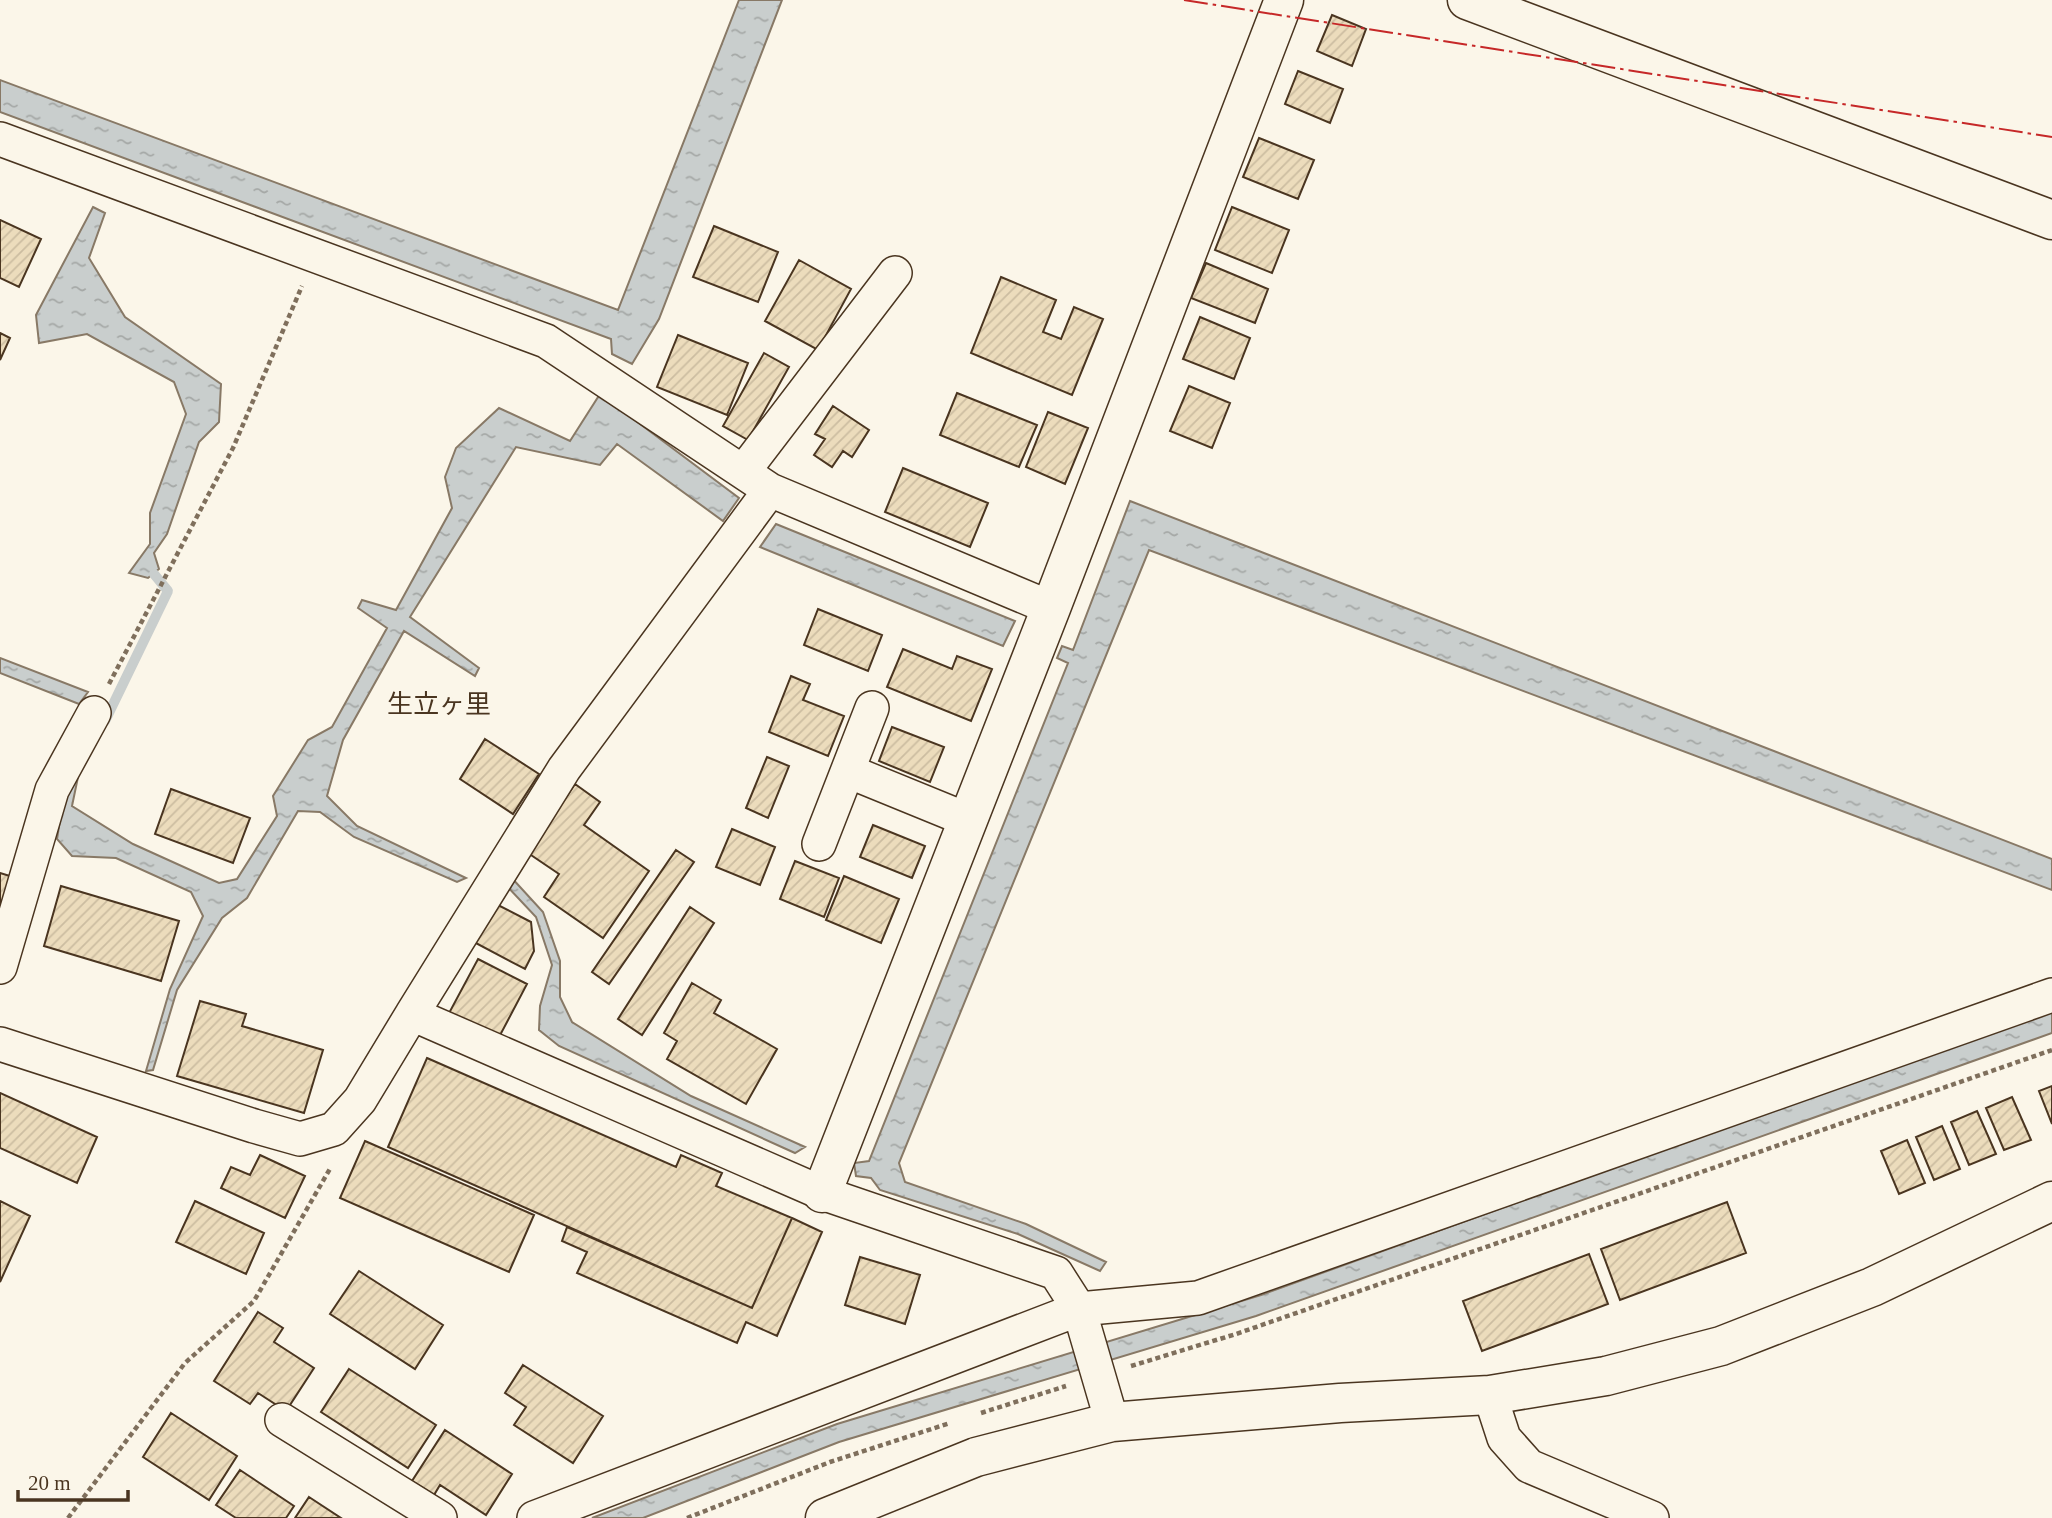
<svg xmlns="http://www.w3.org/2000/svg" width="2052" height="1518" font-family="'Times New Roman','Noto Sans JP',serif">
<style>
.water{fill:url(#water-ripples);stroke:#887966;stroke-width:2}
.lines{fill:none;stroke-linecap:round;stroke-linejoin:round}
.stream{stroke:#c9cecd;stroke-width:10}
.building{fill:url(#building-hatch);stroke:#4a3520;stroke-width:2}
.street-casing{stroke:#4a3520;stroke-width:36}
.secondary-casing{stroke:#4a3520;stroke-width:41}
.path{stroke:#7f6f5c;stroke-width:4.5;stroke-dasharray:5 3.5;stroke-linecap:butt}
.street{stroke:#fbf6e9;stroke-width:33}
.secondary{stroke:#fbf6e9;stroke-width:38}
.power{stroke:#c62828;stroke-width:2;stroke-dasharray:24 5 3.5 5;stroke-linecap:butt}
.labels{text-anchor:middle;stroke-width:5;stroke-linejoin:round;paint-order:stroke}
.neighbourhood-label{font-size:26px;fill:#4a3520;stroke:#fbf6e9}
</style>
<defs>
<pattern id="water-ripples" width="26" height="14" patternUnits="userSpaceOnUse" patternTransform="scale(1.75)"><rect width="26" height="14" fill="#c9cecd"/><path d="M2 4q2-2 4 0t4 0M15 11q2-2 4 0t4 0" fill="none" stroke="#a5a8a6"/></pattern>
<pattern id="building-hatch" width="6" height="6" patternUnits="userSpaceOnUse" patternTransform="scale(1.75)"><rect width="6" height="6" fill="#ecdcbc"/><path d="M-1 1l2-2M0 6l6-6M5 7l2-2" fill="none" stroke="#ccbda1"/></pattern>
</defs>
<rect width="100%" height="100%" fill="#fbf6e9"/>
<path class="water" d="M 739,0 L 782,0 L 659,319 L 632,364 L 612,354 L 611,339 L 0,112 L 0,80 L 618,310 Z
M 93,207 L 105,213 L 89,258 L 125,317 L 221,384 L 219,422 L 199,442 L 167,534 L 154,553 L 159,569 L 148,578 L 129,573 L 150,544 L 150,513 L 186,414 L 174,382 L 87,334 L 39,343 L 36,315 Z
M 600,394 L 739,498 L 723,521 L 617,444 L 600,465 L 516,447 L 410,617 L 479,668 L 475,676 L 404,631 L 343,740 L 327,796 L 357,826 L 466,878 L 457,882 L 354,837 L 320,812 L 298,811 L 247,898 L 222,918 L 177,990 L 153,1070 L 146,1071 L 170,989 L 203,916 L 191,892 L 116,858 L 72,856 L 57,839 L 63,800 L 78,777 L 72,806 L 133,844 L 219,883 L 237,879 L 277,816 L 273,796 L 308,740 L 332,727 L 387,628 L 358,608 L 362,600 L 396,610 L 452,508 L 445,477 L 456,448 L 499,408 L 570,441 Z
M 1130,501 L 2052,859 L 2052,890 L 1149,550 L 899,1163 L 905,1182 L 1026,1224 L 1106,1262 L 1100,1271 L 1018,1234 L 880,1190 L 871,1178 L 856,1176 L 854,1163 L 869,1161 L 1068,663 L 1057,658 L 1062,646 L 1073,650 Z
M 776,524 L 1015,621 L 1003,646 L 760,547 Z
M 0,658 L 88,692 L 79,704 L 0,673 Z
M 510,876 L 543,912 L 560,961 L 560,997 L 572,1022 L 691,1096 L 805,1147 L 795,1153 L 559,1046 L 539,1030 L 540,1006 L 552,965 L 536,917 L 505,884 Z
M 2052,1009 L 2052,1033 L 1256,1316 L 839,1442 L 643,1518 L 592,1518 L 837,1424 L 1261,1295 Z"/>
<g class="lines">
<path class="stream" d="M 105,721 L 168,591 L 154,574"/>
</g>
<path class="building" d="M 1332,15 L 1366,29 L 1352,66 L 1317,51 Z
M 1298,71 L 1343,89 L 1330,123 L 1285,104 Z
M 1259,138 L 1314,160 L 1298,199 L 1243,177 Z
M 1232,207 L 1289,230 L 1272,273 L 1215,250 Z
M 0,220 L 41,239 L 19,287 L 0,278 Z
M 714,226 L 778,252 L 758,302 L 693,277 Z
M 799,260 L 851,289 L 818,350 L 765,321 Z
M 1206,263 L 1268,289 L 1255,323 L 1191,298 Z
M 1001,277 L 1056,300 L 1043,332 L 1061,339 L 1074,307 L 1103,319 L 1072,395 L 971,353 Z
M 1200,317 L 1250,338 L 1234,379 L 1183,359 Z
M 0,333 L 10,338 L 0,360 Z
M 678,335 L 748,363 L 727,415 L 657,387 Z
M 764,353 L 789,367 L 748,440 L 723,426 Z
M 1189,386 L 1230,403 L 1212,448 L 1170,431 Z
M 957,393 L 1037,425 L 1019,467 L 940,435 Z
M 833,406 L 869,430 L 852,457 L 843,451 L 832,467 L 814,455 L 825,439 L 815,434 Z
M 1048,412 L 1088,428 L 1065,484 L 1026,467 Z
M 903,468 L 988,503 L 970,547 L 885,512 Z
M 818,609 L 882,635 L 868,671 L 804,645 Z
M 903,649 L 952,669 L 957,656 L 992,669 L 971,721 L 887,687 Z
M 791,676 L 810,684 L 803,700 L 844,716 L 828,756 L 769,732 Z
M 892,727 L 944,747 L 930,782 L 879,761 Z
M 485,739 L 539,774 L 513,814 L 460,779 Z
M 767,757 L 789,766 L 768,818 L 746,808 Z
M 575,784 L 600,802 L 584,825 L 649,871 L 603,938 L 544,897 L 559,874 L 528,853 Z
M 171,789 L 250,818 L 233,863 L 155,834 Z
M 873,825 L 925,846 L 912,878 L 860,857 Z
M 732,829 L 775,847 L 760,885 L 716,867 Z
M 676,850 L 694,862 L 609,984 L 592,972 Z
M 795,861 L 839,878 L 824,917 L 780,899 Z
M 0,873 L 13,877 L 0,920 Z
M 844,876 L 899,899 L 881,943 L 826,920 Z
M 61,886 L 179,921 L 161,981 L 44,946 Z
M 492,902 L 531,922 L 534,951 L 525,969 L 472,941 Z
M 690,907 L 714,923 L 642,1035 L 618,1019 Z
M 478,959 L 527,984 L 497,1041 L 448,1015 Z
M 692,983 L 721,1000 L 714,1013 L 777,1049 L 746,1104 L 667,1059 L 677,1041 L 664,1033 Z
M 200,1001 L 246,1014 L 242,1026 L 323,1050 L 304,1113 L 177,1076 Z
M 427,1058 L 676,1167 L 681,1155 L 722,1173 L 716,1186 L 792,1218 L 752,1308 L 388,1147 Z
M 2052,1086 L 2052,1124 L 2039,1091 Z
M 0,1093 L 97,1137 L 77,1183 L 0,1148 Z
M 2012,1097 L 2031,1140 L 2004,1150 L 1986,1108 Z
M 1977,1111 L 1996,1154 L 1969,1165 L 1951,1122 Z
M 1942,1126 L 1960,1169 L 1934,1180 L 1916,1137 Z
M 1907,1140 L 1925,1183 L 1899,1194 L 1881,1151 Z
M 365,1141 L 534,1215 L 509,1272 L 340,1198 Z
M 260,1155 L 305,1176 L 285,1218 L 221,1188 L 231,1167 L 250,1175 Z
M 0,1201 L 30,1216 L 0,1282 Z
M 195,1201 L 264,1233 L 246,1274 L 176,1242 Z
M 1727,1202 L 1746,1253 L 1620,1300 L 1601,1249 Z
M 792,1218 L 822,1232 L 777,1336 L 746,1322 L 737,1343 L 577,1273 L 587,1252 L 562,1241 L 567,1227 L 752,1308 Z
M 1589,1254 L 1608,1304 L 1482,1351 L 1463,1301 Z
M 860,1257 L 920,1275 L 905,1324 L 845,1305 Z
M 359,1271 L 443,1325 L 415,1369 L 330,1314 Z
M 258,1312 L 283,1328 L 274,1342 L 314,1368 L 286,1411 L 258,1393 L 250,1404 L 214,1381 Z
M 523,1365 L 603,1416 L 573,1463 L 514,1425 L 526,1407 L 505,1393 Z
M 349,1369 L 436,1425 L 408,1468 L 321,1412 Z
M 171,1413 L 237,1456 L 209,1500 L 143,1457 Z
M 445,1430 L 512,1474 L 486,1515 L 440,1485 L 434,1495 L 412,1481 Z
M 240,1470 L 294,1506 L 286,1518 L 236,1518 L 216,1505 Z
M 309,1497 L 341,1518 L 295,1518 Z"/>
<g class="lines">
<g class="street-casing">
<path id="street" d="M 0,139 L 546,341 L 770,490 L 1051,608
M 743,472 L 895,273
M 848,771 L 968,820
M 819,844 L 872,708
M 0,967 L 52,790 L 94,713
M 412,1014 L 564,769 L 770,490
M 0,1044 L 254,1126 L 300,1139 L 334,1129 L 360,1100 L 412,1014 L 822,1193 L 1056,1273 L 1079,1309 L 1112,1422
M 1490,1395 L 1504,1438 L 1529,1466 L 1652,1518
M 282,1420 L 440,1518
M 534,1518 L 1079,1309 L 1198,1298 L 2052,995"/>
</g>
<g class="secondary-casing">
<path id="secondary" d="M 1467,0 L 2052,220
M 822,1193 L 1051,608 L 1284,0
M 825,1518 L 976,1457 L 1112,1422 L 1340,1403 L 1490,1395 L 1606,1376 L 1721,1346 L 1872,1287 L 2052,1201"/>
</g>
<path class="path" d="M 109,684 L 233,448 L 302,286
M 1131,1366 L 1236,1334 L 2052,1050
M 981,1413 L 1066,1386
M 68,1518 L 185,1363 L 254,1301 L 331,1167
M 687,1518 L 830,1462 L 950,1423"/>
<use href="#street" class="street"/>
<use href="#secondary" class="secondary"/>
<path class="power" d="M 1184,0 L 2052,137"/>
</g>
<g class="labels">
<g class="neighbourhood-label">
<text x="439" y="713">生立ヶ里</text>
</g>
</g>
<path d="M18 1490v10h110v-10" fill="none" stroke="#4a3520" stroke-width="3.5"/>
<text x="28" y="1490" font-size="21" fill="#4a3520" stroke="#fbf6e9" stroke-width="5" paint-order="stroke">20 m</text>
</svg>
